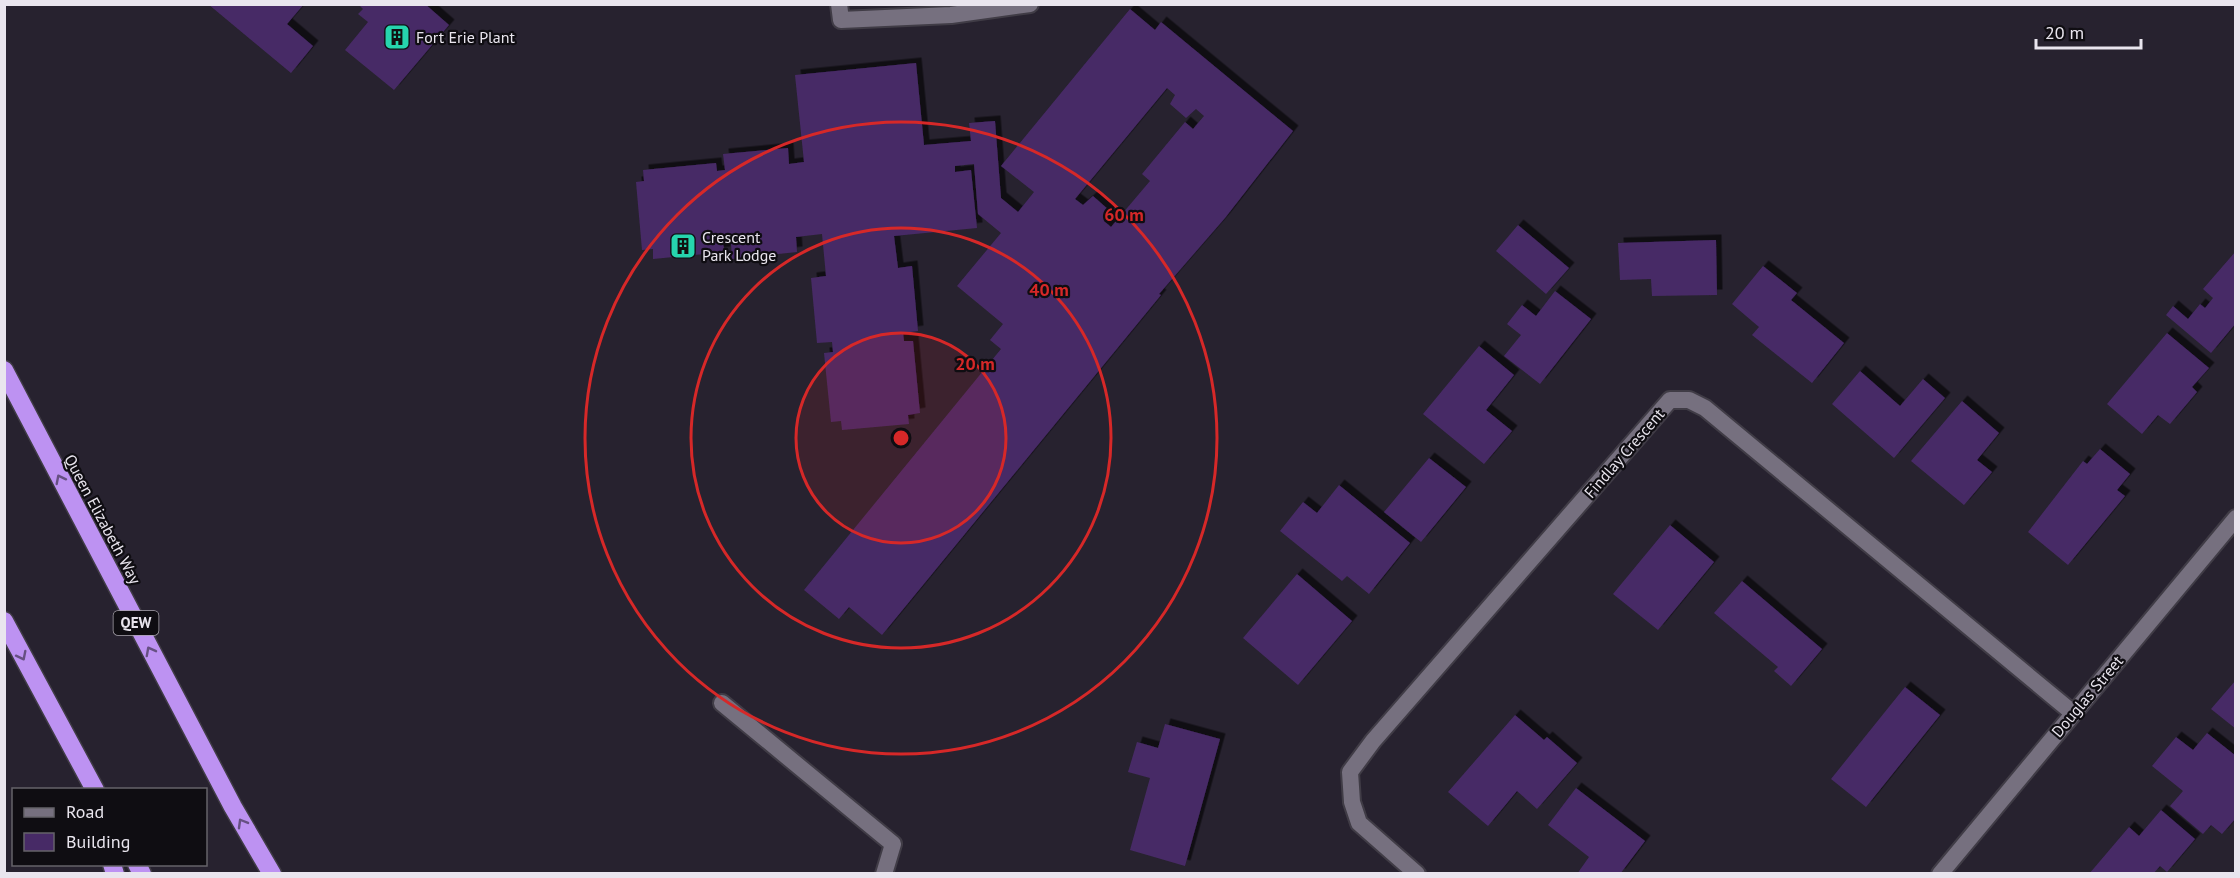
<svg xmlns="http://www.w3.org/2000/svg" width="2240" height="878" font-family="'PT Sans',sans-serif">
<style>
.building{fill:#472a66;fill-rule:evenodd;filter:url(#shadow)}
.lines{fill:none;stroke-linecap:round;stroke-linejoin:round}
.service-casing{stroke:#403c46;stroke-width:20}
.minor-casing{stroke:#403c46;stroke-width:20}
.motorway-casing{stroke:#403c46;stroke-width:21}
.service{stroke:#76707f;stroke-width:16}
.minor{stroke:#76707f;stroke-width:16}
.motorway{stroke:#bd92f2;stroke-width:18}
.oneway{stroke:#665082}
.ring{fill:none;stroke:#d62828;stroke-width:3}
.labels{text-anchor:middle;stroke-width:4.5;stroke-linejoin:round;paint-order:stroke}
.shield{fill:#0f0d12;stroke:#a8a4ac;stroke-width:1.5}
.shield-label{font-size:15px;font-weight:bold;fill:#e9e5ee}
.poi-label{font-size:16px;fill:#e9e5ee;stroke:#0f0d12;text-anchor:start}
.street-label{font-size:16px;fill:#e9e5ee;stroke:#0f0d12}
.centre{fill:#d62828;stroke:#0f0d12;stroke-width:3}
.ring-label{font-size:18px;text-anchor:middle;font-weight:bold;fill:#d62828;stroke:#0f0d12;stroke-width:4.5;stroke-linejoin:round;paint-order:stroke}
</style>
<defs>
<filter id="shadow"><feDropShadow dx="5.5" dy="-5.5" stdDeviation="0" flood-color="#0009"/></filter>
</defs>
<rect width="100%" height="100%" fill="#27222f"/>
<path class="building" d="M 208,4 L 304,4 L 287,24 L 313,46 L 291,73 Z
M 358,4 L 425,4 L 449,25 L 394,90 L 345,50 L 368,22 L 358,14 L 363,9 Z
M 1130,9 L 1155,30 L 1161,22 L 1293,131 L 1225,218 L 1159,294 L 1161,295 L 882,635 L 849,607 L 839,619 L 804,590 L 1001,349 L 990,340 L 1003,324 L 957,286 L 1001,233 L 978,214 L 974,164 L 955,166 L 955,172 L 971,170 L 977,228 L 894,236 L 898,268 L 912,266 L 918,331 L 903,333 L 904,341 L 913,341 L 920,413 L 908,415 L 909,424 L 842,430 L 841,421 L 831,422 L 824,353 L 833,352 L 832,342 L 817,343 L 811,278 L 826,276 L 822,234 L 796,237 L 797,252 L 732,259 L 731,243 L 723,244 L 725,252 L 653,259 L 653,249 L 642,250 L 636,182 L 644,181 L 643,170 L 716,163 L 717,171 L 725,170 L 723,154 L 788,148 L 789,164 L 804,162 L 795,75 L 916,63 L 924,145 L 971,141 L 969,123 L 995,121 L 1001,198 L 1018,212 L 1034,192 L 1001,166 ZM 1167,88 L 1175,95 L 1170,104 L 1186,118 L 1196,109 L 1204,116 L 1193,129 L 1185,122 L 1142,174 L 1150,181 L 1111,227 L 1104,221 L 1110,211 L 1093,196 L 1083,205 L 1075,199 Z
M 1518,225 L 1569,268 L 1546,294 L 1496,251 Z
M 1716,240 L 1717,295 L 1652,296 L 1651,279 L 1620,280 L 1618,243 Z
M 2236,251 L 2236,323 L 2211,353 L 2166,315 L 2173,306 L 2188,319 L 2200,304 L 2205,308 L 2213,298 L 2203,289 Z
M 1763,266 L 1797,293 L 1791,300 L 1844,343 L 1812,383 L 1752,335 L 1759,327 L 1732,304 Z
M 1555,291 L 1591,319 L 1540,384 L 1504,356 L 1521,335 L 1507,324 L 1522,305 L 1536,316 Z
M 2167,333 L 2209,368 L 2192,387 L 2197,392 L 2170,424 L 2158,415 L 2142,434 L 2107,404 Z
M 1479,346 L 1514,375 L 1486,410 L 1512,431 L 1484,464 L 1423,414 Z
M 1860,371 L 1900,406 L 1923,379 L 1945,398 L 1894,458 L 1832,404 Z
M 1962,401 L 1999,433 L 1977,460 L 1992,472 L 1964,505 L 1911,461 Z
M 2100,449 L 2130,474 L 2117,490 L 2125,496 L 2068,565 L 2028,532 L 2083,461 L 2087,464 Z
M 1429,458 L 1466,487 L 1421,542 L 1384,512 Z
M 1339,485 L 1410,543 L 1369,594 L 1347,576 L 1342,581 L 1280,531 L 1303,502 L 1317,513 Z
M 1670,525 L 1714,562 L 1658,630 L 1613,594 Z
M 1297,574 L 1352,621 L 1298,685 L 1243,638 Z
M 1742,581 L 1822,649 L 1791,686 L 1774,671 L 1778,667 L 1714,613 Z
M 2236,680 L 2236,729 L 2211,709 Z
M 1905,687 L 1940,715 L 1866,807 L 1831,779 Z
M 1515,715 L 1544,740 L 1547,737 L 1577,763 L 1537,809 L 1517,791 L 1488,826 L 1448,792 Z
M 1165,724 L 1220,739 L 1185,866 L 1130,850 L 1150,778 L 1128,772 L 1137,742 L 1158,748 Z
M 2207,733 L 2236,756 L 2236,818 L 2222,834 L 2211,825 L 2203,834 L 2170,806 L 2183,791 L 2152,766 L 2176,737 L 2193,750 Z
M 1576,788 L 1645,841 L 1620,874 L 1577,874 L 1589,857 L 1548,825 Z
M 2161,810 L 2195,839 L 2167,872 L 2160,866 L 2153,874 L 2089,874 L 2129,827 L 2139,836 Z"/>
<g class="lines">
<g class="service-casing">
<path id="service" d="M 839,4 L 841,20 L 951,15 L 1030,4"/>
</g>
<g class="minor-casing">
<path id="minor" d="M 722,703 L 893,844 L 884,874
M 1417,874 L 1359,823 L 1352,802 L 1350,772 L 1373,741 L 1670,400 L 1689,400 L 1705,408 L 2073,713
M 1940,874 L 2236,518"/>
</g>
<g class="motorway-casing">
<path id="motorway" d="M 4,370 L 233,807 L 272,874
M 4,621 L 95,790
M 112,864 L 115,874
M 137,864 L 142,874"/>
</g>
<use href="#service" class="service"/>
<use href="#minor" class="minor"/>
<use href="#motorway" class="motorway"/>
</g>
<defs><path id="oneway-chevron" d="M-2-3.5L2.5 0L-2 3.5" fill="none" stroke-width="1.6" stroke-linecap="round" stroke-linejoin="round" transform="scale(1.5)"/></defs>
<g class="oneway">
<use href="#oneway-chevron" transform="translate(60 479) rotate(-117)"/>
<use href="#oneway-chevron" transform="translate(150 651) rotate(-118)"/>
<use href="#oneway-chevron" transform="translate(22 656) rotate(63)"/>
<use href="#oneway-chevron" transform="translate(242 823) rotate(-120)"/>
</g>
<circle cx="901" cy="438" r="105" fill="#d62828" fill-opacity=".12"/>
<g class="ring">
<circle cx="901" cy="438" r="105"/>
<circle cx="901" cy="438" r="210"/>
<circle cx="901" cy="438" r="316"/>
</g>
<defs>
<g id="building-square" transform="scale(1.35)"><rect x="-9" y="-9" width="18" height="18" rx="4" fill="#26d5ae" stroke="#0f0d12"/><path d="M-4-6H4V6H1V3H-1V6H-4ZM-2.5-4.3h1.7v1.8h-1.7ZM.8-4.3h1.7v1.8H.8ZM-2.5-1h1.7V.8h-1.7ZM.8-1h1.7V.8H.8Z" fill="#111"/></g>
</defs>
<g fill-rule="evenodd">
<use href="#building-square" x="397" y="37"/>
<use href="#building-square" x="683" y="246"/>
</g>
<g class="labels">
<rect class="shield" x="113.5" y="611" width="45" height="24" rx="4.5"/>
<g class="shield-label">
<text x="136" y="628">QEW</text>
</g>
<g class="poi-label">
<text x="416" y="43">Fort Erie Plant</text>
<text x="702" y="243">Crescent<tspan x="702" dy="18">Park Lodge</tspan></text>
</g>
<g class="street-label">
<text transform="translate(1624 453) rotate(-49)" y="6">Findlay Crescent</text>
<text transform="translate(103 519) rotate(62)" y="6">Queen Elizabeth Way</text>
<text transform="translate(2087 696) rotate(-50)" y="6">Douglas Street</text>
</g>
</g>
<circle cx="901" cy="438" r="9" class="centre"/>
<g class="ring-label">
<text x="1124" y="221">60 m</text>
<text x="1049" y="296">40 m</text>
<text x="975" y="370">20 m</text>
</g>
<rect width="2240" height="878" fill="none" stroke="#e9e5ee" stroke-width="12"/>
<rect x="12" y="788" width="195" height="78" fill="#0f0d12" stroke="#66636a" stroke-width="1.5"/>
<rect x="24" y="808" width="30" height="9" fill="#76707f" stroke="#66636a" stroke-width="1.5"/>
<text x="66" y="818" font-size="18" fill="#e9e5ee">Road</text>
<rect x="24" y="833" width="30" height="18" fill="#472a66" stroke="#66636a" stroke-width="1.5"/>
<text x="66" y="848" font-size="18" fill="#e9e5ee">Building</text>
<path d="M2036 39v9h105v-9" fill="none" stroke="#e9e5ee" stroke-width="3"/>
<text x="2045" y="39" font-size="18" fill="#e9e5ee" stroke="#0f0d12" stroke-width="4.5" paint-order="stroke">20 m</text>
</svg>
